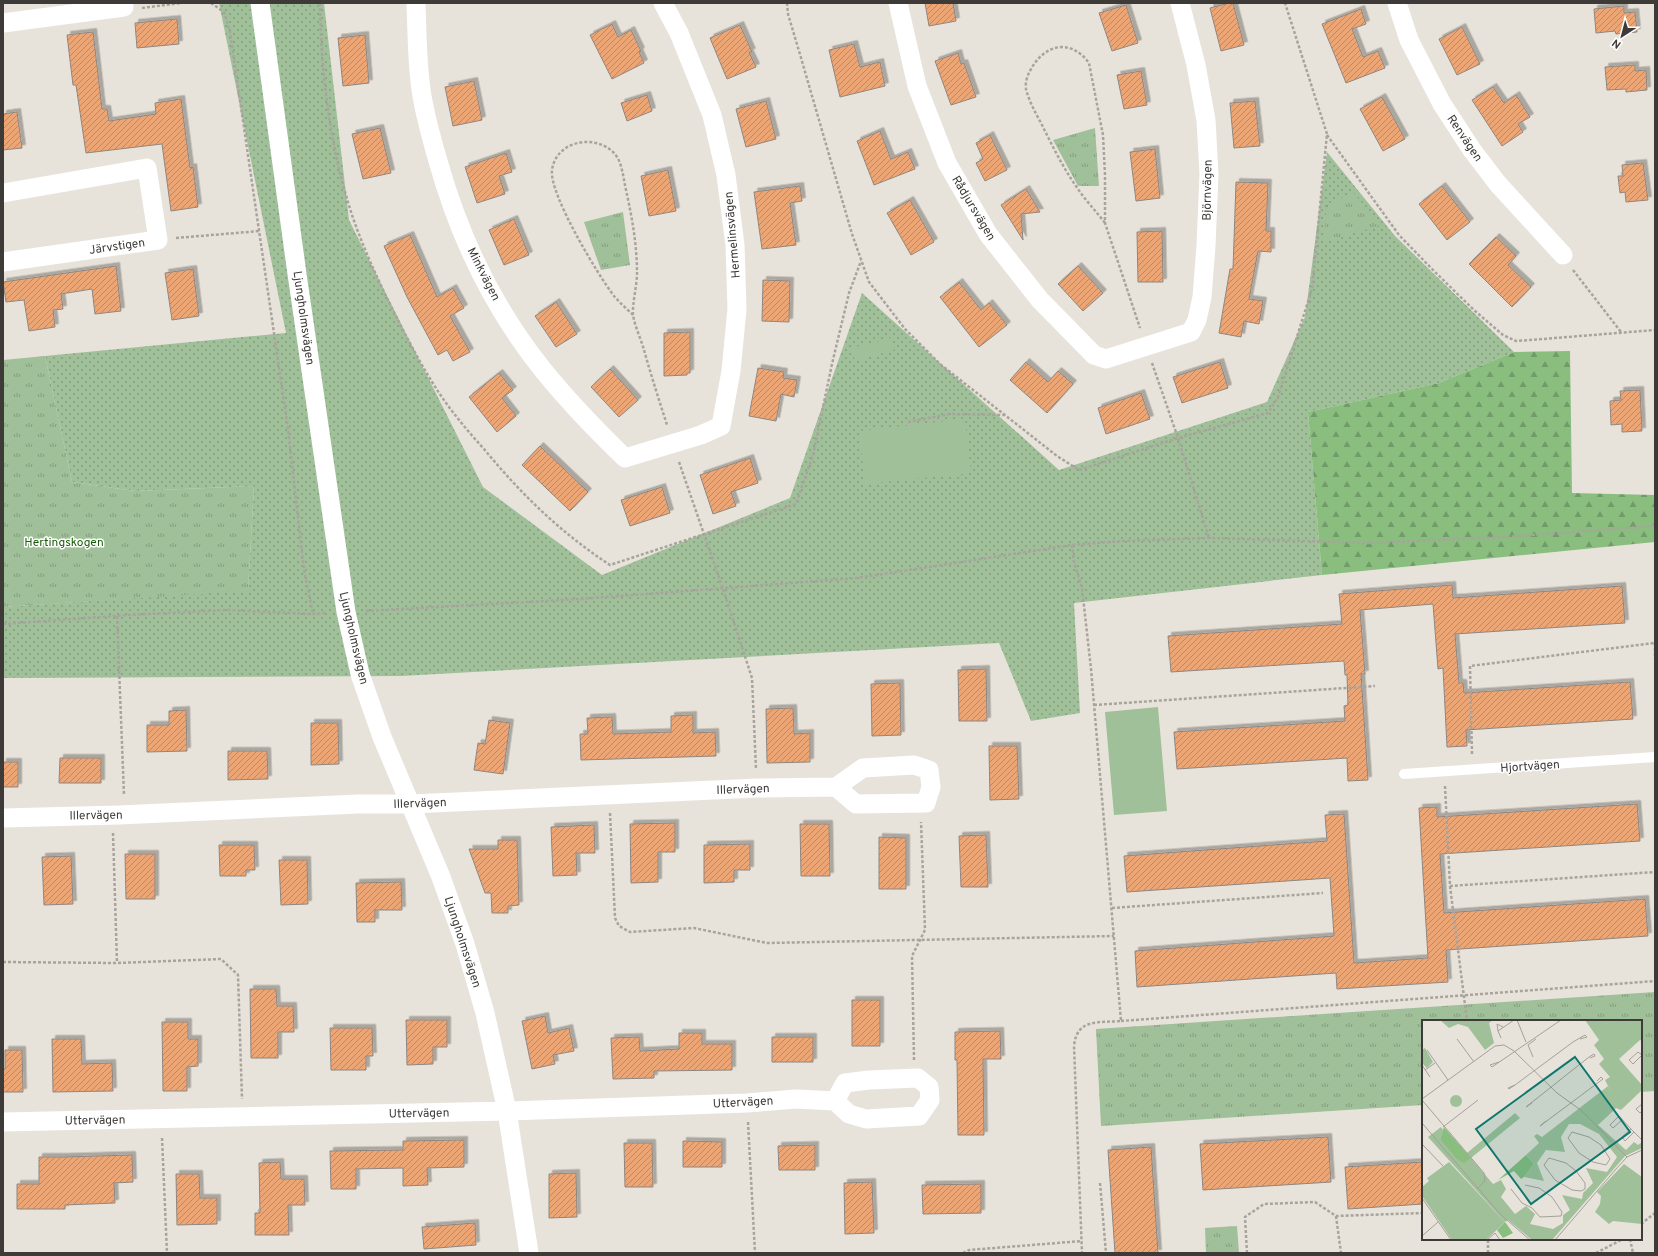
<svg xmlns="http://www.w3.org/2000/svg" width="1658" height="1256" font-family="Overpass,sans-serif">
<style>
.grass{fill:url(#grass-dots)}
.forest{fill:url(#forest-firs)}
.park{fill:url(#park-tufts)}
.pitch{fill:#a0c09a}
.building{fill:url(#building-hatch);stroke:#8f8681;filter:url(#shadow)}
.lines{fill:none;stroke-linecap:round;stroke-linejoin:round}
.path{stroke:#a8a49d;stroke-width:2.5;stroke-dasharray:3 2;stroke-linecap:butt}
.lane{stroke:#fff;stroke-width:10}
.street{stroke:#fff;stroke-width:19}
.labels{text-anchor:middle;stroke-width:3;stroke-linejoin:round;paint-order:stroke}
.street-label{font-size:12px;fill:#3d3a37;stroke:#fff}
.park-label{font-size:12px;fill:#165d04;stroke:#fff}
.inset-road{fill:none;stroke:#a49f99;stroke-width:1}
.view{fill:#0f766e;fill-opacity:0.15;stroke:#0f766e;stroke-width:2}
.inset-edge{fill:none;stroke:#3d3a37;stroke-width:2}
</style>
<defs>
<pattern id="grass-dots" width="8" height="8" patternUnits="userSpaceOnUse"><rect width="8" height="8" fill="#a0c09a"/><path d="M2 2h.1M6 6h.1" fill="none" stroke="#849d7e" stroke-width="1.8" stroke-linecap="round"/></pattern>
<pattern id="forest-firs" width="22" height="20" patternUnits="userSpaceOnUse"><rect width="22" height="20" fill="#89be7f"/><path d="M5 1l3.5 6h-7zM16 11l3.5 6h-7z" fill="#719b69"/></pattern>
<pattern id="park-tufts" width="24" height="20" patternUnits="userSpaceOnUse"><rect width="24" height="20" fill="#a0c09a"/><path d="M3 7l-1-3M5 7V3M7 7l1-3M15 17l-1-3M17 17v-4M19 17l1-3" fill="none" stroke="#849d7e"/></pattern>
<pattern id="building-hatch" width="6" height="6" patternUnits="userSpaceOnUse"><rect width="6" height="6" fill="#eca676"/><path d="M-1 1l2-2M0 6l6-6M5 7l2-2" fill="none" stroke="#c08862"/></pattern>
<filter id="shadow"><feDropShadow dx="3.5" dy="-3.5" stdDeviation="0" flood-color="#0004"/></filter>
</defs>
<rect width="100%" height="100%" fill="#e8e3da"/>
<path class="grass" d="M 219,3 L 324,3 L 349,220 L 483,487 L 602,575 L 790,498 L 862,293 L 1059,470 L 1267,402 L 1305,317 L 1327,152 L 1395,236 L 1514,352 L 1439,383 L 1308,412 L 1322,575 L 1074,603 L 1080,713 L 1031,721 L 999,643 L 401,676 L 3,678 L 3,607 L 248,590 L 254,486 L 135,491 L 72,482 L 45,356 L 286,333 Z"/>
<path class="forest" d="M 1570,351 L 1572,493 L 1655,495 L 1655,542 L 1322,575 L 1308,412 L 1439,383 L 1514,352 Z"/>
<path class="park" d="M 1095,128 L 1099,186 L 1078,186 L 1053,140 Z
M 1353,192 L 1380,225 L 1323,243 L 1327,205 Z
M 623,212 L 630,265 L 601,270 L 584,222 Z
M 45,356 L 72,482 L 135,491 L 254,486 L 248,591 L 3,607 L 3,360 Z
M 1655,992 L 1655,1091 L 1641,1092 L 1641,1021 L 1423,1021 L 1423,1105 L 1101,1126 L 1096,1029 Z
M 1237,1226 L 1239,1253 L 1206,1253 L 1205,1228 Z"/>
<path class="pitch" d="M 891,338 L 894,350 L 855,361 L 852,348 Z
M 965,419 L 971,473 L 865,484 L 859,431 Z
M 1158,707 L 1167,811 L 1114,815 L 1105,712 Z"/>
<path class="building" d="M 925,3 L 953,3 L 956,21 L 929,26 Z
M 1229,3 L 1233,3 L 1244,45 L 1221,51 L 1210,8 Z
M 1126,5 L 1138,43 L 1112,51 L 1099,13 Z
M 1624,6 L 1624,13 L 1635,12 L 1637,32 L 1616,34 L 1615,31 L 1596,33 L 1594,9 Z
M 1361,9 L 1366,24 L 1352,29 L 1363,57 L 1378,51 L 1385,68 L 1346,83 L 1322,24 Z
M 177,19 L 179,44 L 137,48 L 135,23 Z
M 612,24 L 618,37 L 631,30 L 641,51 L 639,52 L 644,63 L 612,79 L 590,35 Z
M 740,25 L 752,52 L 749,52 L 756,67 L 727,79 L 710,38 Z
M 1462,27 L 1480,64 L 1457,75 L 1439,39 Z
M 93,32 L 102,109 L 107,109 L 109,121 L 156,114 L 155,103 L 181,99 L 190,168 L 193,167 L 198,207 L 171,211 L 162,144 L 86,153 L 76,85 L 73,85 L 67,35 Z
M 365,35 L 369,83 L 343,86 L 338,38 Z
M 854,44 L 860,67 L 880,62 L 885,86 L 840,97 L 829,50 Z
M 958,53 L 961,64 L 964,63 L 976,97 L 951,105 L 935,61 Z
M 1635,65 L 1635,71 L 1646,70 L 1647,90 L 1626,92 L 1626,89 L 1607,90 L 1605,67 Z
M 1141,71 L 1147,105 L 1124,109 L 1117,75 Z
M 474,81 L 482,120 L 453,126 L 445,87 Z
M 1493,87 L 1504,103 L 1516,95 L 1530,117 L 1518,124 L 1523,132 L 1502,146 L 1472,100 Z
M 647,95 L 652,111 L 627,121 L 621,103 Z
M 1382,97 L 1405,139 L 1383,151 L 1360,109 Z
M 766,101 L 776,139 L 746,147 L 736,109 Z
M 1255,101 L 1260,146 L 1234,148 L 1230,103 Z
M 17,112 L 22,148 L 3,150 L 3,114 Z
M 380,128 L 391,173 L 363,179 L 352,134 Z
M 880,131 L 891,159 L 908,152 L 915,169 L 874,185 L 857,141 Z
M 990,135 L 1007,170 L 985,181 L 976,163 L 983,159 L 976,143 Z
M 1155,149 L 1160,198 L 1136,201 L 1130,152 Z
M 506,153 L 512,172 L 499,176 L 505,194 L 477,203 L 465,167 Z
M 1643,163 L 1648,200 L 1626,202 L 1625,192 L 1620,193 L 1618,176 L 1623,176 L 1622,165 Z
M 668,170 L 676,211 L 649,216 L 641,176 Z
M 1236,182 L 1268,183 L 1266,231 L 1271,231 L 1271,252 L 1258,251 L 1249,299 L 1263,301 L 1259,324 L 1244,321 L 1241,337 L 1219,333 L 1230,269 L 1233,269 Z
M 800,186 L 802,201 L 790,203 L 796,245 L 762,249 L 754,192 Z
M 1442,186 L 1470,222 L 1447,240 L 1419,204 Z
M 1026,189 L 1040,212 L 1021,214 L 1023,240 L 1001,205 Z
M 910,200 L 934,242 L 911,255 L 887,213 Z
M 514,219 L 529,255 L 504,265 L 489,230 Z
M 1162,231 L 1163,282 L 1138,282 L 1137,232 Z
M 410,235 L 437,297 L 453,288 L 464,308 L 450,316 L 470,352 L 453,361 L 447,350 L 438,355 L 407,297 L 384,246 Z
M 1496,237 L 1516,256 L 1508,265 L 1531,287 L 1512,307 L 1469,264 Z
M 116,266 L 121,311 L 95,314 L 92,289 L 61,294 L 63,309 L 53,310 L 55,327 L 29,331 L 24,300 L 6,302 L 3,282 Z
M 1078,266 L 1103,293 L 1083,311 L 1058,284 Z
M 193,269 L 199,316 L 172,320 L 165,273 Z
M 763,280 L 790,281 L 789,322 L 762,321 Z
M 959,282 L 981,310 L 989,303 L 1007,325 L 979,347 L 940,297 Z
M 556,302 L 577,334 L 556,347 L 535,316 Z
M 690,332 L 690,373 L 687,373 L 687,375 L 664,376 L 664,333 Z
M 1026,362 L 1048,382 L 1058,371 L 1073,384 L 1047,413 L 1010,380 Z
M 1220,362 L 1228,388 L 1182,403 L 1173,377 Z
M 758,368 L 784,372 L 783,378 L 797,380 L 794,397 L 781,394 L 776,421 L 749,416 Z
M 610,369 L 638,400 L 619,417 L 591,387 Z
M 499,373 L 513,390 L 502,398 L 516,416 L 497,432 L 469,397 Z
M 1640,390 L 1642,431 L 1622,432 L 1622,424 L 1611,425 L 1610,401 L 1621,400 L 1620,391 Z
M 1141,393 L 1150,419 L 1106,434 L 1098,408 Z
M 540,446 L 588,492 L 570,511 L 522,465 Z
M 750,458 L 758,483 L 731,492 L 736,506 L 713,514 L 700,475 Z
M 662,487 L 670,513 L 630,526 L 621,500 Z
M 1452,585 L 1453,598 L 1622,586 L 1625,623 L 1455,634 L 1459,683 L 1463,683 L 1464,693 L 1630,682 L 1633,719 L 1466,730 L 1467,746 L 1447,747 L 1443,668 L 1438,669 L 1433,604 L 1360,610 L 1365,674 L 1361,674 L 1368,780 L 1348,781 L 1347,758 L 1177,769 L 1174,732 L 1345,721 L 1344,706 L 1348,705 L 1347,675 L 1345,675 L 1344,661 L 1171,672 L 1168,636 L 1342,624 L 1339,594 Z
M 986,669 L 987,721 L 959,721 L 958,670 Z
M 900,683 L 901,735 L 872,736 L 871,684 Z
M 793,708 L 794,734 L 810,733 L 810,762 L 767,763 L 766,709 Z
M 186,710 L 187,751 L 147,752 L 147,725 L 169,725 L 169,711 Z
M 693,715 L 693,733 L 715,732 L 716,756 L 581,760 L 580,734 L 588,734 L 587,718 L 612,717 L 613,734 L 671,732 L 671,716 Z
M 489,720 L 510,723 L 503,774 L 474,770 L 478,743 L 485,744 Z
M 311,723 L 338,723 L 339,764 L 311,765 Z
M 989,746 L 1017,746 L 1019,799 L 990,800 Z
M 228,751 L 267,751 L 268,779 L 228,780 Z
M 60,758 L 101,758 L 101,783 L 59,783 Z
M 3,762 L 18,762 L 18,787 L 3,787 Z
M 1637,804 L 1640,841 L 1440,854 L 1444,913 L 1645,899 L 1648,936 L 1446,950 L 1448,982 L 1337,989 L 1336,973 L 1137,987 L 1135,951 L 1334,936 L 1330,878 L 1127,892 L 1124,856 L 1327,841 L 1325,815 L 1344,814 L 1354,963 L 1428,958 L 1419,808 L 1437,807 L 1437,817 Z
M 675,823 L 675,852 L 658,852 L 658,882 L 631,883 L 630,824 Z
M 800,824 L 829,824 L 830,876 L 801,876 Z
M 594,825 L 595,853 L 576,853 L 577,875 L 553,876 L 551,827 Z
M 986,835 L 988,887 L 961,887 L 959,836 Z
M 879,837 L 906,838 L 906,889 L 879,889 Z
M 498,840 L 517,840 L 519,905 L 508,906 L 508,913 L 492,913 L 491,893 L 485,893 L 469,849 L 498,849 Z
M 750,844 L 750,870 L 734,870 L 734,882 L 704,883 L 704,845 Z
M 219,845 L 254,845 L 255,870 L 246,870 L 246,876 L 220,876 Z
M 125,854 L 155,854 L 155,899 L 126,899 Z
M 71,856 L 73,904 L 44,905 L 42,857 Z
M 279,860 L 307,860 L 308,904 L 281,905 Z
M 401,882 L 402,910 L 375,910 L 375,922 L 357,922 L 356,883 Z
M 250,989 L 276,989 L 277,1006 L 293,1006 L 294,1032 L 278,1032 L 278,1058 L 251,1058 Z
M 852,1000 L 880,1000 L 880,1046 L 852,1046 Z
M 545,1016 L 548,1033 L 569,1028 L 574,1051 L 553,1055 L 555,1064 L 532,1069 L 522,1021 Z
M 406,1020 L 447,1020 L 447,1047 L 433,1047 L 433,1064 L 407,1065 Z
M 162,1022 L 188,1022 L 188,1039 L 198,1039 L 198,1066 L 187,1067 L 187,1091 L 163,1091 Z
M 330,1028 L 372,1028 L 373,1056 L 366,1056 L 366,1070 L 331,1070 Z
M 1000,1031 L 1001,1059 L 983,1059 L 984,1135 L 958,1135 L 957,1060 L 955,1060 L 955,1032 Z
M 679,1033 L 702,1033 L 702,1044 L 732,1044 L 732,1070 L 654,1071 L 654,1078 L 613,1079 L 611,1038 L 639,1037 L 640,1051 L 679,1049 Z
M 772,1037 L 813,1037 L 813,1062 L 772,1062 Z
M 52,1039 L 81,1039 L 82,1064 L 112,1063 L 113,1091 L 53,1092 Z
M 5,1050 L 22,1050 L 23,1092 L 3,1092 L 3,1069 L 5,1069 Z
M 1328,1137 L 1331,1182 L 1203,1190 L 1200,1144 Z
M 464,1140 L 464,1167 L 427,1168 L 428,1185 L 403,1186 L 403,1168 L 356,1169 L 356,1189 L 331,1189 L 330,1151 L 403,1150 L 403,1141 Z
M 683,1141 L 722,1142 L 722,1167 L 683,1167 Z
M 624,1143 L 652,1143 L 653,1187 L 625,1187 Z
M 815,1145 L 815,1170 L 779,1170 L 778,1146 Z
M 1151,1147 L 1158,1253 L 1115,1253 L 1108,1150 Z
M 132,1155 L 133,1182 L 114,1183 L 115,1203 L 65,1205 L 65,1209 L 17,1209 L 17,1184 L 39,1184 L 39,1157 L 64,1157 Z
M 280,1162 L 281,1179 L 304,1179 L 305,1205 L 288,1205 L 289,1235 L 255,1235 L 255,1213 L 260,1213 L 259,1163 Z
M 1423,1162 L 1423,1204 L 1348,1209 L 1345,1167 Z
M 576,1173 L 577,1217 L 549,1218 L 549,1174 Z
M 176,1174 L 199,1174 L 200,1198 L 217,1198 L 217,1224 L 177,1225 Z
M 872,1182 L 874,1233 L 845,1234 L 844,1183 Z
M 981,1184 L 981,1213 L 923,1214 L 922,1185 Z
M 475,1223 L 476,1245 L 424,1249 L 422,1227 Z"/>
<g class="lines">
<path class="path" d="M 211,3 L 224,12 L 230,32 L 288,429 L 304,570 L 313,614
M 320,3 C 321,75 330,149 353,218 C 366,255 383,291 401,326 C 416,355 432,385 452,411 C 462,424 473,437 484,449 C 521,494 561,533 610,565 L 796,504 L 813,455 L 832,364 L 849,293 L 861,261
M 787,3 L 788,14 L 799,51 L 852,234 L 869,282 L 905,329 L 940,364 L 1057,456 L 1079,470 L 1178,438 L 1268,413 L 1278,397 L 1312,289 L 1327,134 L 1285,3
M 142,8 L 181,3
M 1327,135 L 1399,235 L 1435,272 L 1475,311 L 1503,335 L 1516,341 L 1530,340 L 1655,330
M 1105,223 C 1096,211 1086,201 1078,189 C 1063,168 1052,145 1041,123 C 1035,112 1029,101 1026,89 C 1025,84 1027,76 1030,71 C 1043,45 1070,37 1089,63 L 1103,135 L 1105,175 L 1105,223 L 1140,328
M 176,238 L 260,231
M 1573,270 L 1621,332
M 633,315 C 627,309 620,303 614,296 C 598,275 549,194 552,170 C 557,135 609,133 620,163 C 623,172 624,181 626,190 C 632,217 637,245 637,273 C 637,285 632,305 633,315 C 635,327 641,339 644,350 C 651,375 659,400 667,425
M 1152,363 L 1178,438 L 1209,538
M 908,422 L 950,414 L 1004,415
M 679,462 L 723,589 L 752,678 L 756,769
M 1072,545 L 1074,562 L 1082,588 L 1091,669 L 1121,1021 C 1098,1023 1077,1018 1074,1046 L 1082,1253
M 366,611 L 580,599 L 857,578 L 1072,545 L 1122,541 L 1209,538 L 1370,543 L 1504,537 L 1655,526
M 117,616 L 124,795
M 3,624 L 129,615 L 226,610 L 313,614 L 327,613
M 1655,643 L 1655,659
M 1094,705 L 1375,686
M 1472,754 L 1470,666 L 1654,643
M 1445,786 L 1450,886 L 1655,872
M 610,813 L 615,918 L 619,926 L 630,932 L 694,928 L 767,943 L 1114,936
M 113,833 L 117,963
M 1450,886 L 1467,1021
M 1112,908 L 1323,893
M 3,962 L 117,963 L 221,959 L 238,975 L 242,1099
M 1121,1021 L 1655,981
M 914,1060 L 912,956 L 925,930 L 921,822
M 748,1122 L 755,1253
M 162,1138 L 167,1253
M 1100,1183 L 1106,1253
M 1336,1216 L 1341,1253
M 1641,1224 L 1655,1213
M 1630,1239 L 1633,1253
M 963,1253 L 969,1250 L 1082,1241
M 1247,1253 L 1245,1217 L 1264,1204 L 1315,1202 L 1336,1216 L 1423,1213
M 1488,1253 L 1488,1239
M 1596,1253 L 1623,1239"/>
<path class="lane" d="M 1404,774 L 1655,757"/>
<path class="street" d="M 260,3 L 297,274 L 346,612 L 360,674 L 382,737 L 441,877 L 465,944 L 485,1013 L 507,1111 L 529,1253
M 416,3 C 417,29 417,56 420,81 C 422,105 431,137 438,161 C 459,236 494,309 543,370 C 568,401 596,430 625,458 L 701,435 L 721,426 L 731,371 L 737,309 L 735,245 L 726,175 L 712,115 L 679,33 L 663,3
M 898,3 L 917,86 L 947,163 L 988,234 L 1040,300 L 1094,355 L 1106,359 L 1191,332 L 1197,320 L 1202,297 L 1206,246 L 1209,174 L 1206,120 L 1196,65 L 1180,3
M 1397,3 L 1409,40 L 1442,104 L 1472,150 L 1498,184 L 1563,255
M 3,23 L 124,7 L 123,3
M 3,193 L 147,168 L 158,240 L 3,262
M 3,818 L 119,815 L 358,804 L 411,804 L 757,788 L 836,787 L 863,768 L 914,765 L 929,770 L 931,787 L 926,803 L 856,804 L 836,787
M 3,1122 L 507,1111 L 747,1103 L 796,1099 L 835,1101 L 849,1114 L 866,1119 L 919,1116 L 930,1100 L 929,1087 L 918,1078 L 869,1080 L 845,1083 L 835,1101"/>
</g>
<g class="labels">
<g class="street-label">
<text transform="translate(1465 138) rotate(56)" y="4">Renvägen</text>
<text transform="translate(1207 190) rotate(-89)" y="4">Björnvägen</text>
<text transform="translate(974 208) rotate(59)" y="4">Rådjursvägen</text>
<text transform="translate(732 235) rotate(-95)" y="4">Hermelinsvägen</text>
<text transform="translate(117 246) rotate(-8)" y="4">Järvstigen</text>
<text transform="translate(484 274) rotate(63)" y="4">Minkvägen</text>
<text transform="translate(304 318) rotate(82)" y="4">Ljungholmsvägen</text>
<text transform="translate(354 638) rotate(77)" y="4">Ljungholmsvägen</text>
<text transform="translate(1530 766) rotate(-4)" y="4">Hjortvägen</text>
<text transform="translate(743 789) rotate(-2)" y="4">Illervägen</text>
<text transform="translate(420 803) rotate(-2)" y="4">Illervägen</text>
<text transform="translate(96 815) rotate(-1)" y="4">Illervägen</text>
<text transform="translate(463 942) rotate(72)" y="4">Ljungholmsvägen</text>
<text transform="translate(743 1102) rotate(-3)" y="4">Uttervägen</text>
<text transform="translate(419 1113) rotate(-1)" y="4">Uttervägen</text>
<text transform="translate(95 1120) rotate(-1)" y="4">Uttervägen</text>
</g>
<g class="park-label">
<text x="64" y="546">Hertingskogen</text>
</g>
</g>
<g transform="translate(1422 1020)">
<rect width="220" height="220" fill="#e8e3da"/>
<path d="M 3,28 L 11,42 L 5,48 L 0,43 L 0,30 ZM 186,66 L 188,70 L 178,89 L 182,86 L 189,93 L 176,105 L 204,130 L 212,122 L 216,125 L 220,122 L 220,128 L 203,136 L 130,220 L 110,220 L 86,200 L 83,202 L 6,117 L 19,107 L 21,110 L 18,119 L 49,138 L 71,164 L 79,160 L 84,169 L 79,177 L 93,194 L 104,186 L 113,194 L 108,204 L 131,209 L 141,203 L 141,195 L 148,190 L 140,175 L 160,179 L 161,173 L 171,163 L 164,148 L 185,152 L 195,137 L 177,114 L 158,104 L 147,104 L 139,117 L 143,132 L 124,130 L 115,143 L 122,161 L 102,157 L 112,144 L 104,135 L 117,123 L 112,116 L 115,114 L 120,117 Z" fill="#a0c09a"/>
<path d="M 22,107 L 49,138 L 42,143 L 35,139 L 18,119 ZM 104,135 L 112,144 L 102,157 L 99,159 L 92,151 L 76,160 ZM 83,202 L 91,213 L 81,218 L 75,210 Z" fill="#89be7f"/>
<path d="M 18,0 L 71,0 L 67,3 L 72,23 L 63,30 L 46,7 L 36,4 L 27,8 ZM 163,0 L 220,0 L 220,21 L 218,20 L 197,39 L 220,65 L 220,70 L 199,90 L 194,88 L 189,93 L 182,87 L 171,94 L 167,88 L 188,70 L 183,60 L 188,57 L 177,44 L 182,39 L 172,25 L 177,20 ZM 93,93 L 98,98 L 49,138 L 45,133 ZM 27,142 L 83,202 L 64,220 L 30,220 L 0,176 L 0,167 L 7,161 L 5,158 ZM 202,144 L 220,157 L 220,204 L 191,201 L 187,204 L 173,192 L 178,184 L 179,176 L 175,172 Z" fill="#a0c09a"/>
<path d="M28 81a6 6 0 1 1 12 0a6 6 0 1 1-12 0Z" fill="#a0c09a"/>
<path class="inset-road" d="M 95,0 L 104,22M 76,11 L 75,4 L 81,7M 79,18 L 76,11 L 92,0M 35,19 L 52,42M 5,30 L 26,60M 220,35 L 211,44 L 207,40 L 216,32 L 220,35M 111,37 L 106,25 L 114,19M 77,42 L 68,45 L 70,47 L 139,0M 0,45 L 8,57M 3,50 L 13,43M 93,65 L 87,69 L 86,68 L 93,65 L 151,22 L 163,15 L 165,17 L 158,19M 0,79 L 73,26 L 82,25 L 92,31 L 135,73 L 160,91 L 205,137M 0,80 L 62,153 L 63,161 L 55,169M 110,83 L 104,87 L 167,37 L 172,34 L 173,36 L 168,38M 220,84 L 214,89 L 218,93 L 220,91M 200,100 L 191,108 L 188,105 L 197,96 L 209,109 L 220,120M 124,101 L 118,106 L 181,59 L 179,57 L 175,61M 0,103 L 78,194 L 108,220M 21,107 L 56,80M 209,109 L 200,117 L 203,121 L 212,112M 150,112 L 167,117 L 179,125 L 188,139 L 184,145 L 171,142 L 157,133 L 146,118 ZM 0,124 L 21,146M 127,138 L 144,143 L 154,151 L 163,163 L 163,169 L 159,171 L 150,170 L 133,160 L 122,145 ZM 103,165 L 117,168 L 130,177 L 140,192 L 139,196M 89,169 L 100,183 L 110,188 L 118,197 L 139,196M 0,178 L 29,220M 0,216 L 16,202M 65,220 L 73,213 L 78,220M 133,220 L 194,149 L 205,137 L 220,130"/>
<path class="view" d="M 153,37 L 208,112 L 109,184 L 54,109 Z"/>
<rect width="220" height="220" class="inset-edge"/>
</g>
<rect width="1658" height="1256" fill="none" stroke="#3d3a37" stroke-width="8"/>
<g transform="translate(1622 36) rotate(216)" stroke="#ffffff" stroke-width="3" paint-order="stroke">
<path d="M0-3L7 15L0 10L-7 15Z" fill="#3d3a37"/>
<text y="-6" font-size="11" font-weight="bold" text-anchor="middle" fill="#3d3a37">N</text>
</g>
</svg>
